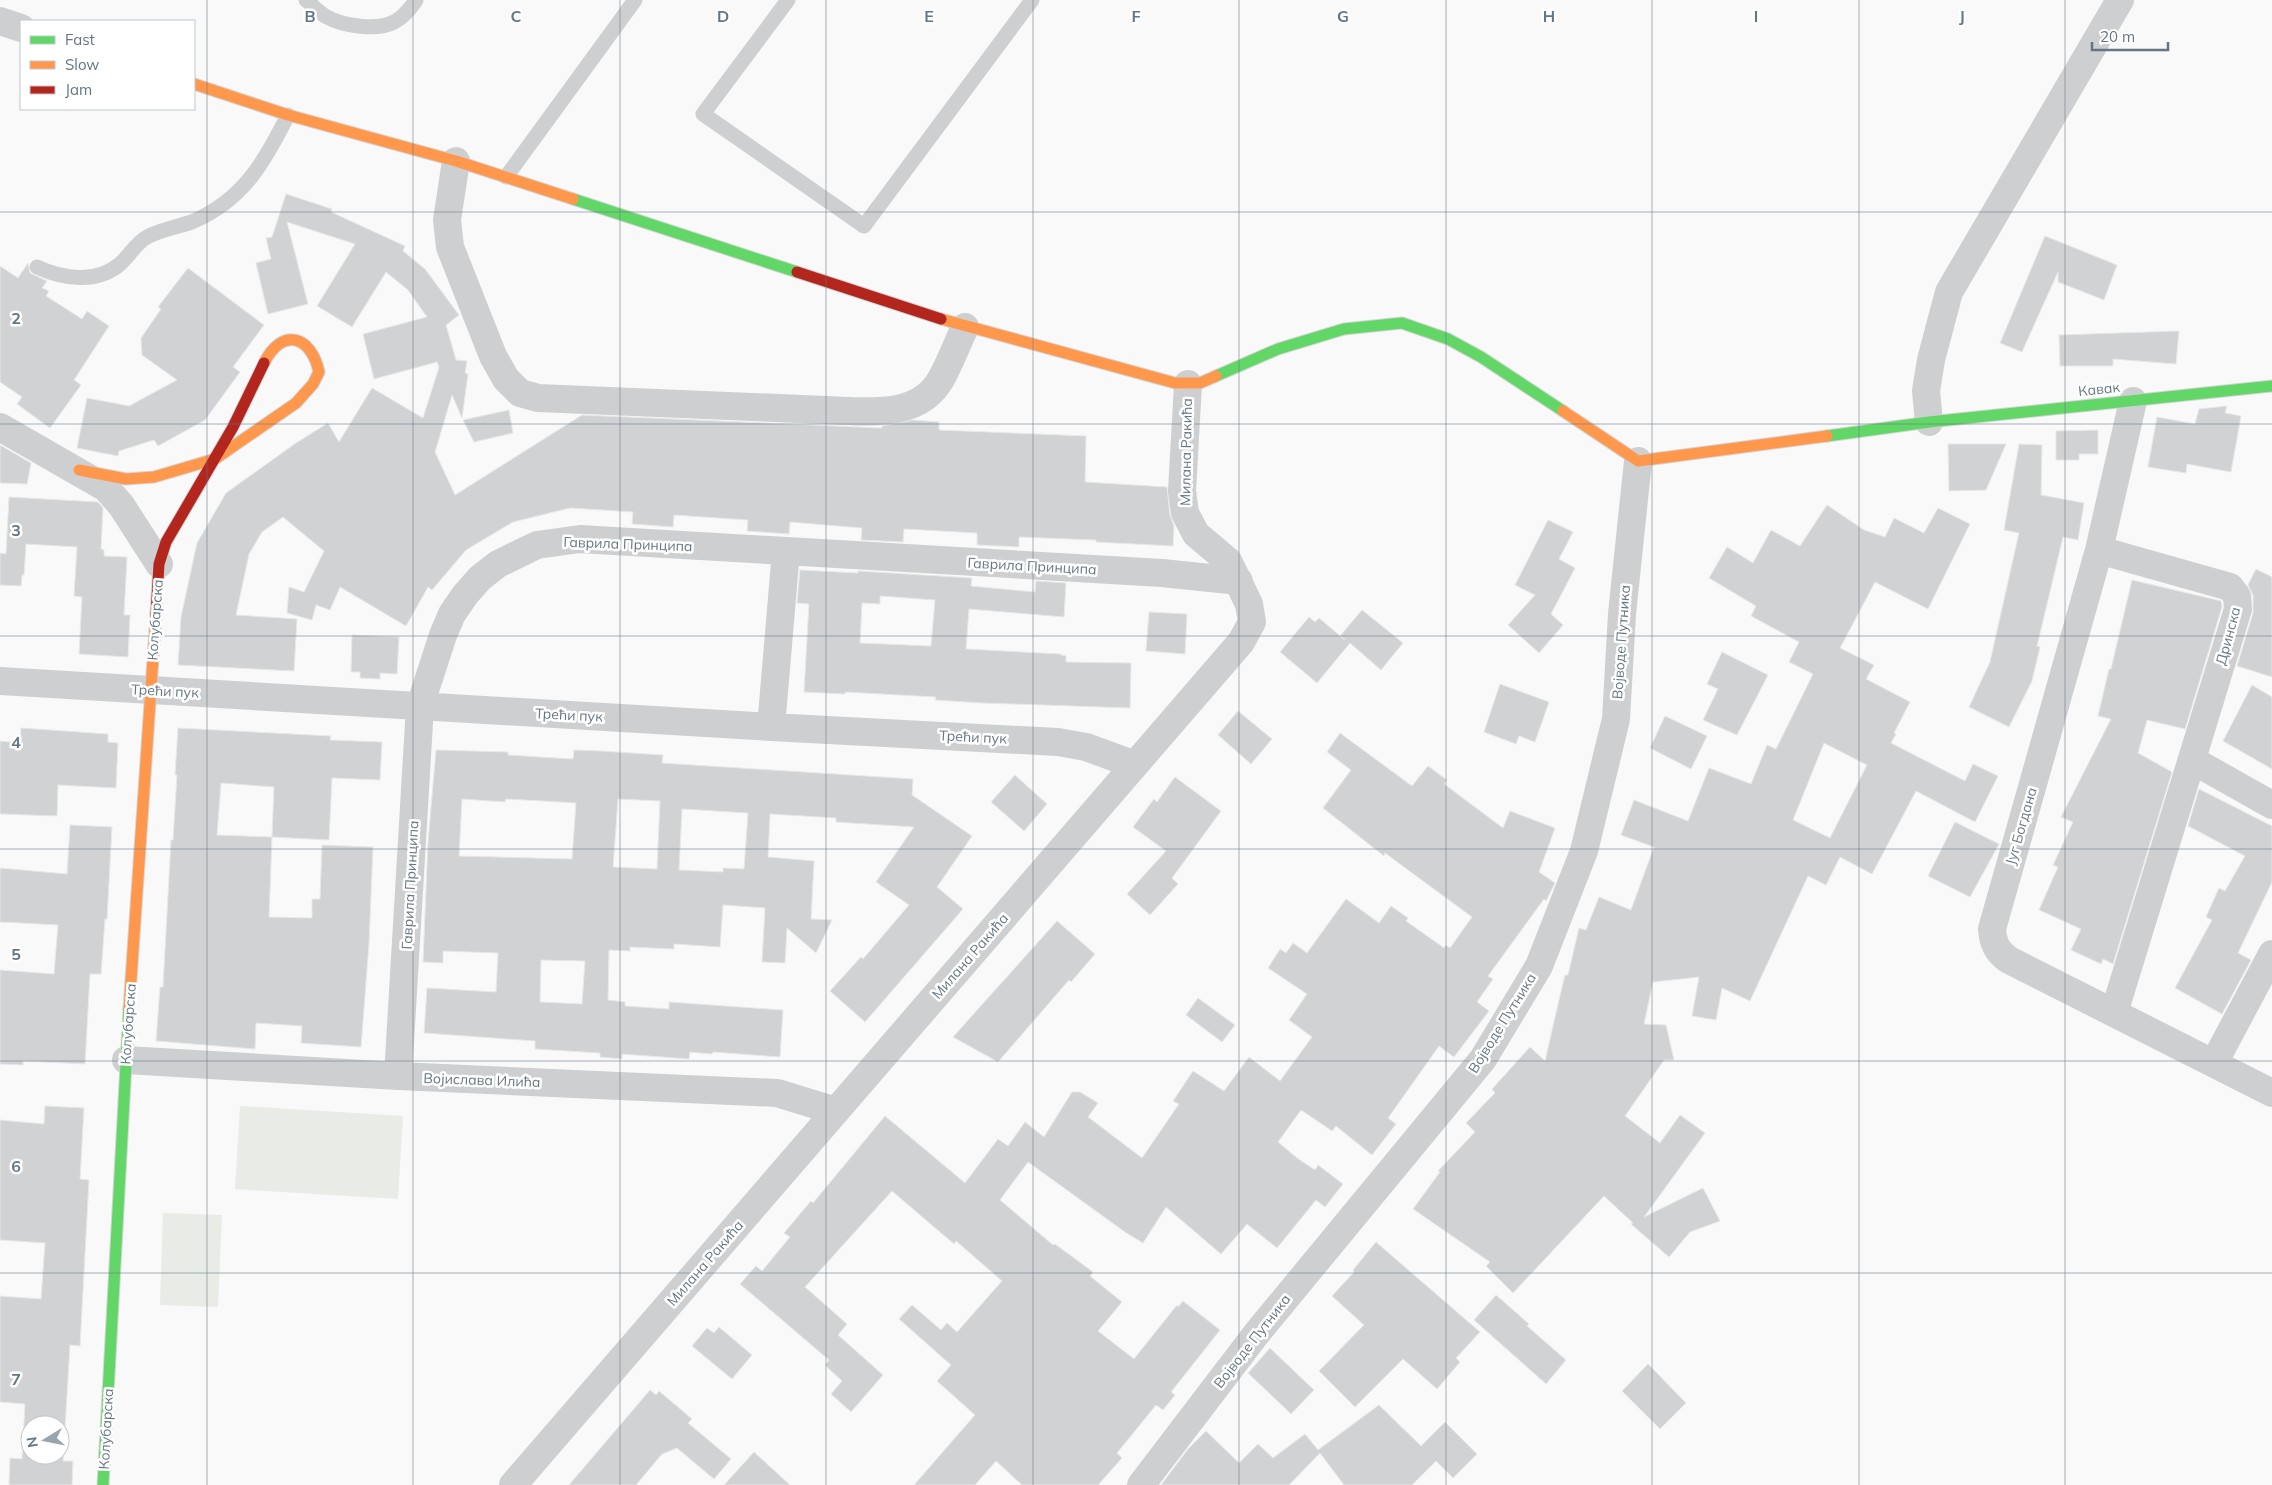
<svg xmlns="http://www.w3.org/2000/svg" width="2272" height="1485" font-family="Mulish,sans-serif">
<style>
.green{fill:#e8ebe6}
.building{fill:#d0d2d3;stroke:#e8e8e8;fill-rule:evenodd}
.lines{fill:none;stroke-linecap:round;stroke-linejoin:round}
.fast-casing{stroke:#d5d6d7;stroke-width:13}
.slow-casing{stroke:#d5d6d7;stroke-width:13}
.jam-casing{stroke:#d5d6d7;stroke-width:13}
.lane{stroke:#cecfd0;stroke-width:15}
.street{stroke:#cecfd0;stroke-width:28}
.fast{stroke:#63d668;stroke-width:11}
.slow{stroke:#ff974d;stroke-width:11}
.jam{stroke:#b3261e;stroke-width:11}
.grid{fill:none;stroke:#657683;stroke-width:1;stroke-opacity:0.55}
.labels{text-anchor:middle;stroke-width:5;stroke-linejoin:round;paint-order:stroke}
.street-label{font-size:14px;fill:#657683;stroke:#fff}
.grid-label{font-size:16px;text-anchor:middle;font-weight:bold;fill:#657683;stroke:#fff;stroke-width:5;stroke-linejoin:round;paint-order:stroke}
</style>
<rect width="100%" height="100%" fill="#f9f9f9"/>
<path class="green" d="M 240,1106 L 403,1116 L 398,1199 L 235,1189 Z
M 163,1213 L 222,1215 L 218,1307 L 160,1305 Z"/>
<path class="building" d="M 286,194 L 332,209 L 331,212 L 405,246 L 403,251 L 425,269 L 459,315 L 446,325 L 456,360 L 467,361 L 465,373 L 468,374 L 462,418 L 452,395 L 435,452 L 455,495 L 582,415 L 882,428 L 882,426 L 913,420 L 939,422 L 939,430 L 1086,436 L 1085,482 L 1167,487 L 1170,515 L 1174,526 L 1173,546 L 1096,542 L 1096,540 L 1019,537 L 1019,547 L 977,545 L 977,533 L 904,529 L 903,542 L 861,540 L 862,528 L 790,522 L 789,534 L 747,531 L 748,520 L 674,515 L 673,527 L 632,524 L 633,512 L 570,508 L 513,522 L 466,550 L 432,590 L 428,587 L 406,626 L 340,587 L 330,610 L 316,605 L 312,620 L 287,613 L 289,587 L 304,592 L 324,551 L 283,517 L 262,532 L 249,554 L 236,615 L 297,619 L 294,671 L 178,665 L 181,617 L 197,543 L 226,493 L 296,443 L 328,423 L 339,442 L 372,388 L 423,418 L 439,367 L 437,362 L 374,379 L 363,334 L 427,317 L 408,290 L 386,272 L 352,327 L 317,306 L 355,244 L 287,222 L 308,304 L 268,314 L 256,263 L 271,259 L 266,238 L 272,237 Z
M 2045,236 L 2117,265 L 2104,300 L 2058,282 L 2058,272 L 2022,352 L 2000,343 Z
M 28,263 L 30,273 L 47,281 L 42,288 L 49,291 L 46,296 L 82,319 L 87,311 L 109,326 L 74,380 L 81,385 L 50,428 L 17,404 L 22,397 L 0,382 L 0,266 L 18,278 Z
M 188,268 L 264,325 L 233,367 L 240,372 L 205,420 L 158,446 L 154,440 L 119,451 L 118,456 L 77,448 L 87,398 L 129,406 L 177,380 L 142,355 L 141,338 L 161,309 L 158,307 Z
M 2179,331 L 2176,364 L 2113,359 L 2113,366 L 2060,366 L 2059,335 Z
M 2227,406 L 2225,413 L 2241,416 L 2231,472 L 2187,464 L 2186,473 L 2148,467 L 2157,417 L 2195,424 L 2199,409 Z
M 509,410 L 513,433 L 474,442 L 463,420 Z
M 2098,430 L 2098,454 L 2079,454 L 2079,460 L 2056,460 L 2056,431 Z
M 1948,444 L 2006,444 L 1986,490 L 1949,491 Z
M 2019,444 L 2042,445 L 2041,495 L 2084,503 L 2078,540 L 2063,537 L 2037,646 L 2040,647 L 2032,681 L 2009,727 L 1969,707 L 1990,662 L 2019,533 L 2004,530 Z
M 0,445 L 31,463 L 27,484 L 0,483 Z
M 9,497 L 98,502 L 103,508 L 101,549 L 104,550 L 104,556 L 127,557 L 124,615 L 130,615 L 128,657 L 79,654 L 82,597 L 74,596 L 77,547 L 26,544 L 24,575 L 22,575 L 21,586 L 0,585 L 0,553 L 6,554 Z
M 1827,505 L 1864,530 L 1885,537 L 1894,518 L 1924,533 L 1938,508 L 1970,524 L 1928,609 L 1875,582 L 1840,648 L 1874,665 L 1866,679 L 1910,702 L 1894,733 L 1896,734 L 1891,743 L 1965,781 L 1973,764 L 1998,776 L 1975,822 L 1916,791 L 1872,874 L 1840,857 L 1826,885 L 1808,876 L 1750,1001 L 1722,988 L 1716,1020 L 1692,1016 L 1699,977 L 1653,982 L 1644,1024 L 1666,1025 L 1674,1060 L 1664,1060 L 1625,1116 L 1660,1143 L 1680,1115 L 1705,1133 L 1644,1217 L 1703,1188 L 1720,1221 L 1690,1232 L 1669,1257 L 1631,1224 L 1633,1223 L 1604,1196 L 1513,1293 L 1486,1266 L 1490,1262 L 1413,1209 L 1440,1172 L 1438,1171 L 1475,1132 L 1466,1123 L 1495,1093 L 1492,1089 L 1530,1047 L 1545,1061 L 1562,987 L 1565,975 L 1568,975 L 1579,928 L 1586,930 L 1599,897 L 1631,910 L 1654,847 L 1621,835 L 1634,800 L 1688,821 L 1709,768 L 1751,784 L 1767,745 L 1776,749 L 1813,674 L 1789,662 L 1799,642 L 1751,616 L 1756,606 L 1709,578 L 1727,547 L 1753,563 L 1771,530 L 1800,546 ZM 1824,743 L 1867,765 L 1830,838 L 1793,820 Z
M 1548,520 L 1573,532 L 1559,559 L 1575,568 L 1551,614 L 1563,625 L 1539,653 L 1508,625 L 1535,595 L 1515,585 Z
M 2256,569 L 2272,577 L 2272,677 L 2237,666 L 2253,613 L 2253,595 L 2248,585 Z
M 800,570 L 858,573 L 858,571 L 972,578 L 971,586 L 1035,592 L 1036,581 L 1066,583 L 1064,617 L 969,609 L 966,649 L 1061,654 L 1061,655 L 1066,656 L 1066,662 L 1131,663 L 1130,708 L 983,703 L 935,700 L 936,697 L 845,692 L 845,694 L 804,692 L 809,604 L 797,603 ZM 880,596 L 935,600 L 931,646 L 860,643 L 862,603 L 880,604 Z
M 2132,580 L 2221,601 L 2222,607 L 2185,729 L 2147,720 L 2138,753 L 2172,772 L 2113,964 L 2103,959 L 2101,964 L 2071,950 L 2081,929 L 2039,910 L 2058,867 L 2053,865 L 2073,822 L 2061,817 L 2111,719 L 2098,716 L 2109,669 L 2111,669 Z
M 1362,610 L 1403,643 L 1381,670 L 1350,643 L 1317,683 L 1280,652 L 1309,617 L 1315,622 L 1319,618 L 1345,640 L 1340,636 Z
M 1149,612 L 1187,614 L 1185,654 L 1146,651 Z
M 352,635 L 399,637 L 397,674 L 380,673 L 380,679 L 360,678 L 360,672 L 351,672 Z
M 1722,652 L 1768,675 L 1737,735 L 1703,720 L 1718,689 L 1707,684 Z
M 1500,684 L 1549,702 L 1535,742 L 1519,736 L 1516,744 L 1484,732 Z
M 2252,685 L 2272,697 L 2272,769 L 2223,741 Z
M 1238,711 L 1272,739 L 1251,764 L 1218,735 Z
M 1665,716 L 1707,736 L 1691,769 L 1650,748 Z
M 21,728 L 108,734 L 108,742 L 118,743 L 116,788 L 58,785 L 57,816 L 0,814 L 0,741 L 20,743 Z
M 178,728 L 331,736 L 330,740 L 382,742 L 380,780 L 332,778 L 329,840 L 272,837 L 269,917 L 312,918 L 312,899 L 320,899 L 322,845 L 373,847 L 369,944 L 361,1047 L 301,1043 L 302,1026 L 256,1023 L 255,1049 L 156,1041 L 160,987 L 163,987 L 171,840 L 173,840 L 177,775 L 175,775 ZM 221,783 L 274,787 L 272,837 L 217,835 Z
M 1340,733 L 1412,786 L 1428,766 L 1447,780 L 1444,784 L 1503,828 L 1510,811 L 1555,828 L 1539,872 L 1555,883 L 1546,901 L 1544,899 L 1488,976 L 1493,979 L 1477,1002 L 1489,1011 L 1454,1057 L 1439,1046 L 1388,1118 L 1396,1124 L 1372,1155 L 1336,1126 L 1332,1131 L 1301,1110 L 1278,1142 L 1297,1158 L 1315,1170 L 1318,1165 L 1343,1184 L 1325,1207 L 1316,1200 L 1277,1248 L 1247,1224 L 1221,1254 L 1166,1207 L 1143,1243 L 1125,1232 L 1028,1162 L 1000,1200 L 1053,1245 L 1055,1244 L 1093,1272 L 1090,1276 L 1122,1302 L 1098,1331 L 1134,1359 L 1177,1305 L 1178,1307 L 1183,1301 L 1220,1330 L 1171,1392 L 1175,1395 L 1163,1410 L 1156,1405 L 1117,1453 L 1122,1458 L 1098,1485 L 1022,1485 L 996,1461 L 975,1485 L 914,1485 L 975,1415 L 937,1381 L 951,1365 L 899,1319 L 912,1305 L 941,1330 L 947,1323 L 957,1332 L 1002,1281 L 956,1241 L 954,1244 L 892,1191 L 805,1287 L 847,1324 L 838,1335 L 883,1375 L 851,1412 L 831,1394 L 842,1381 L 825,1365 L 829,1360 L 740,1284 L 756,1266 L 762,1271 L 790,1237 L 784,1233 L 811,1201 L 813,1203 L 885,1116 L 965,1183 L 998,1139 L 1008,1146 L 1025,1122 L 1044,1137 L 1072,1092 L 1080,1092 L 1098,1103 L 1088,1117 L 1142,1158 L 1179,1104 L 1173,1101 L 1193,1071 L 1224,1091 L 1249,1057 L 1280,1081 L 1312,1037 L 1289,1020 L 1307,994 L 1268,968 L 1280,949 L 1286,953 L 1293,943 L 1307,953 L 1346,899 L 1379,923 L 1391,906 L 1408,918 L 1406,921 L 1444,948 L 1446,945 L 1450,948 L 1472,917 L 1385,853 L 1384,856 L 1323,808 L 1351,770 L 1327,752 Z
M 436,750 L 508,752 L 508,755 L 573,759 L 574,750 L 601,751 L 663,755 L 662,763 L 913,779 L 912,795 L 972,836 L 937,887 L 963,909 L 865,1022 L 830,991 L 861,957 L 863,959 L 909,905 L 876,882 L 914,827 L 836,822 L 836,818 L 770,814 L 768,857 L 814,861 L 811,919 L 832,920 L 816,953 L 787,928 L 785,963 L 762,962 L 765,908 L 723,905 L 720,947 L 674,944 L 674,949 L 630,947 L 630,951 L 609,950 L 608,1000 L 625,1002 L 625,1006 L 669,1009 L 669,1002 L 783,1010 L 780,1057 L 713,1052 L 712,1054 L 690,1052 L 689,1059 L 622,1054 L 622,1059 L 600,1057 L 600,1053 L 535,1049 L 535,1041 L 424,1033 L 427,988 L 496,992 L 498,953 L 443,951 L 443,963 L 423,962 L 428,842 ZM 462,799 L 505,802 L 506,799 L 576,803 L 572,859 L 459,856 ZM 618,799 L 660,801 L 657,869 L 613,867 ZM 682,809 L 748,813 L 744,869 L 723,868 L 723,872 L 679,870 ZM 541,960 L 585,961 L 582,1004 L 540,1002 Z
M 1015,775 L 1047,804 L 1024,831 L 991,802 Z
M 1175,777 L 1221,811 L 1172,878 L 1178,884 L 1150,915 L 1127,894 L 1166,851 L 1133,827 L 1154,799 L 1157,802 Z
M 2199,789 L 2272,826 L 2272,882 L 2238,953 L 2251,960 L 2222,1014 L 2175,988 L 2212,920 L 2206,917 L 2219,888 L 2225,891 L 2245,856 L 2188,826 Z
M 1955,822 L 1999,844 L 1970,897 L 1928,876 Z
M 70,825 L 112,827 L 107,919 L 105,919 L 101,974 L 90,974 L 85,1064 L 23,1061 L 23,1065 L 0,1064 L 0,970 L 54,974 L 58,925 L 0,922 L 0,868 L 67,874 Z
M 1057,921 L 1095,954 L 1071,982 L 1069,980 L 998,1062 L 953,1037 Z
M 1198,998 L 1235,1025 L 1222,1042 L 1186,1015 Z
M 45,1106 L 84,1108 L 80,1179 L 89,1180 L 80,1346 L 70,1345 L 63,1461 L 73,1461 L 72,1485 L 9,1485 L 10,1458 L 22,1459 L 25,1404 L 0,1402 L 0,1296 L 41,1299 L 45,1243 L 0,1240 L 0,1120 L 44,1124 ZM 30,1425 L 60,1425 L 60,1455 L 30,1455 Z
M 1376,1242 L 1480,1332 L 1456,1358 L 1460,1362 L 1437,1389 L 1403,1359 L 1355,1407 L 1319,1371 L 1364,1325 L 1332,1296 L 1354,1272 L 1353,1270 Z
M 1496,1295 L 1529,1324 L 1527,1326 L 1566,1360 L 1546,1384 L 1474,1320 Z
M 719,1327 L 752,1355 L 732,1379 L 692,1346 L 707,1328 L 714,1333 Z
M 1270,1348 L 1314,1390 L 1291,1414 L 1248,1373 Z
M 1648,1364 L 1686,1403 L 1660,1429 L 1622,1391 Z
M 650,1390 L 656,1395 L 659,1391 L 692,1419 L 688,1423 L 731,1459 L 714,1479 L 677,1448 L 662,1454 L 636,1485 L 569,1485 Z
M 1379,1405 L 1421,1446 L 1445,1422 L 1477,1454 L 1453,1478 L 1436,1461 L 1412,1485 L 1344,1485 L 1320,1453 L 1289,1485 L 1161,1485 L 1188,1449 L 1206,1431 L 1239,1463 L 1258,1444 L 1273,1458 L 1305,1434 L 1318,1450 Z
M 754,1452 L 790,1485 L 724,1485 Z"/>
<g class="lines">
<g class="fast-casing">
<path id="fast" d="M 573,199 L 797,272
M 1216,376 L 1278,349 L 1344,329 L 1402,323 L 1448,339 L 1481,357 L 1563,411
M 1827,436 L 1929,422 L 2272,386
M 103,1485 L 129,1009"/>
</g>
<g class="slow-casing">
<path id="slow" d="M 194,84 L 288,115 L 456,161 L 573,199
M 941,319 L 1175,383 L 1200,383 L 1216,376
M 1563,411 L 1638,461 L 1827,436
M 79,470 L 126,479 L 154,477 L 215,459 L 296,403 L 313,384 L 319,372 C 311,335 282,327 264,363
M 129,1009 L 156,615"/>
</g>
<g class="jam-casing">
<path id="jam" d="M 797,272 L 941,319
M 156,615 L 159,564 L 166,542 L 233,427 L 264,363"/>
</g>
<path class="lane" d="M 306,0 C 312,5 319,13 327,17 C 343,26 377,31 394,22 C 404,17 410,9 416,0
M 788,0 L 703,114 L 864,226 L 1032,0
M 506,177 L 635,0
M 37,267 C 63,279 97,284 120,264 C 130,255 136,243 147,237 C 162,229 179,227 194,221 C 244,199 265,161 288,115"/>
<path class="street" d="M 0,21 L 21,28
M 456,161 L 447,220 L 450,247 L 493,356 L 506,379 L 520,393 L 538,398 L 825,410 C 865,411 918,420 941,379 C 950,363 957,344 965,327
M 2133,401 L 2099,550 L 1992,929 C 1993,943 1997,952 2009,960 L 2272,1093
M 1929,422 L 1926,391 L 1931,360 L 1949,292 L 2120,0
M 0,427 L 106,488 L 121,505 L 159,564
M 2099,550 L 2230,587 L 2237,596 L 2238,609 L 2114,1013
M 0,681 L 771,727 L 1058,742 L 1086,747 L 1135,765
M 771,727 L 786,551
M 2192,760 L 2272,805
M 126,1060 L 398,1076 L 777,1093 L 836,1111
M 2214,1063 L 2272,954
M 398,1076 L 420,706 L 443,635 L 452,614 L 465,595 L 480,578 L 498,564 L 537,545 L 580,539 L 1162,573 L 1239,581
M 513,1485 L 1241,642 L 1252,622 L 1249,604 L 1228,561 L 1196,534 L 1185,513 L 1182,491 L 1188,384
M 1141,1485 L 1257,1333 L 1483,1059 L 1539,966 L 1584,851 L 1616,719 L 1622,614 L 1638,461"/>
<use href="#fast" class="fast"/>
<use href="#slow" class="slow"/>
<use href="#jam" class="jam"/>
</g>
<path class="grid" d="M 207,0 L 207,1485M 413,0 L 413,1485M 620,0 L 620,1485M 826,0 L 826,1485M 1033,0 L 1033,1485M 1239,0 L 1239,1485M 1446,0 L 1446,1485M 1652,0 L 1652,1485M 1859,0 L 1859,1485M 2065,0 L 2065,1485M 0,212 L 2272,212M 0,424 L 2272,424M 0,636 L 2272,636M 0,849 L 2272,849M 0,1061 L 2272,1061M 0,1273 L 2272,1273"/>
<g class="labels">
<g class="street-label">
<text transform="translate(2099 389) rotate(-6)" y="5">Кавак</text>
<text transform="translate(1186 452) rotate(-89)" y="5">Милана Ракића</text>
<text transform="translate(628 544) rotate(2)" y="5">Гаврила Принципа</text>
<text transform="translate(1032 566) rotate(3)" y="5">Гаврила Принципа</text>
<text transform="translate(155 620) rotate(-86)" y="5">Колубарска</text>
<text transform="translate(2228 636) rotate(-75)" y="5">Дринска</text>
<text transform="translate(1621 642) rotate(-86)" y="5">Војводе Путника</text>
<text transform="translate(165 691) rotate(3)" y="5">Трећи пук</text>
<text transform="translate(569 715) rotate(3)" y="5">Трећи пук</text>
<text transform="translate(973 737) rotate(3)" y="5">Трећи пук</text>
<text transform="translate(2021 826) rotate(-74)" y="5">Југ Богдана</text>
<text transform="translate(410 885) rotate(-87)" y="5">Гаврила Принципа</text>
<text transform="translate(970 956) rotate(-49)" y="5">Милана Ракића</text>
<text transform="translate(1502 1023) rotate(-58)" y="5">Војводе Путника</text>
<text transform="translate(128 1024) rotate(-86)" y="5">Колубарска</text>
<text transform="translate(482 1080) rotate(2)" y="5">Војислава Илића</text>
<text transform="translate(705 1263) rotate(-49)" y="5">Милана Ракића</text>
<text transform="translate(1252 1341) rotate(-52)" y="5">Војводе Путника</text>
<text transform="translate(106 1429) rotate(-87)" y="5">Колубарска</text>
</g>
</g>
<g class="grid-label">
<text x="310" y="22">B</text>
<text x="516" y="22">C</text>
<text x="723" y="22">D</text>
<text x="929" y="22">E</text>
<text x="1136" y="22">F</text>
<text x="1343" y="22">G</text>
<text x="1549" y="22">H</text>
<text x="1756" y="22">I</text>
<text x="1962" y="22">J</text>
<text x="16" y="324">2</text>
<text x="16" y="536">3</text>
<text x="16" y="748">4</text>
<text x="16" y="960">5</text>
<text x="16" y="1172">6</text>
<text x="16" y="1385">7</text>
</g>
<rect x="20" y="20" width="175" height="90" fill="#ffffff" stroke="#c1c8cd"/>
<rect x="30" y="36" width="25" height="8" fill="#63d668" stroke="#c1c8cd"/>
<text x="65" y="45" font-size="15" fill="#657683">Fast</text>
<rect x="30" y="61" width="25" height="8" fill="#ff974d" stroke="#c1c8cd"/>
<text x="65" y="70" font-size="15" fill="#657683">Slow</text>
<rect x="30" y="86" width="25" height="8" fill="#b3261e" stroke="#c1c8cd"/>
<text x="65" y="95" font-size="15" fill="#657683">Jam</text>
<g transform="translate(45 1440) rotate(260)"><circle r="24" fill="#ffffff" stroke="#c1c8cd"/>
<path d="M0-4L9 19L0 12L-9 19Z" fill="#99a4ac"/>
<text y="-8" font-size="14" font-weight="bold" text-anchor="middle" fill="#657683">N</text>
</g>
<path d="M2092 42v8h76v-8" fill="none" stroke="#657683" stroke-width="2.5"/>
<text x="2100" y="42" font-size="15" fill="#657683" stroke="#ffffff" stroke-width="4" paint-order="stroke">20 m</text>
</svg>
